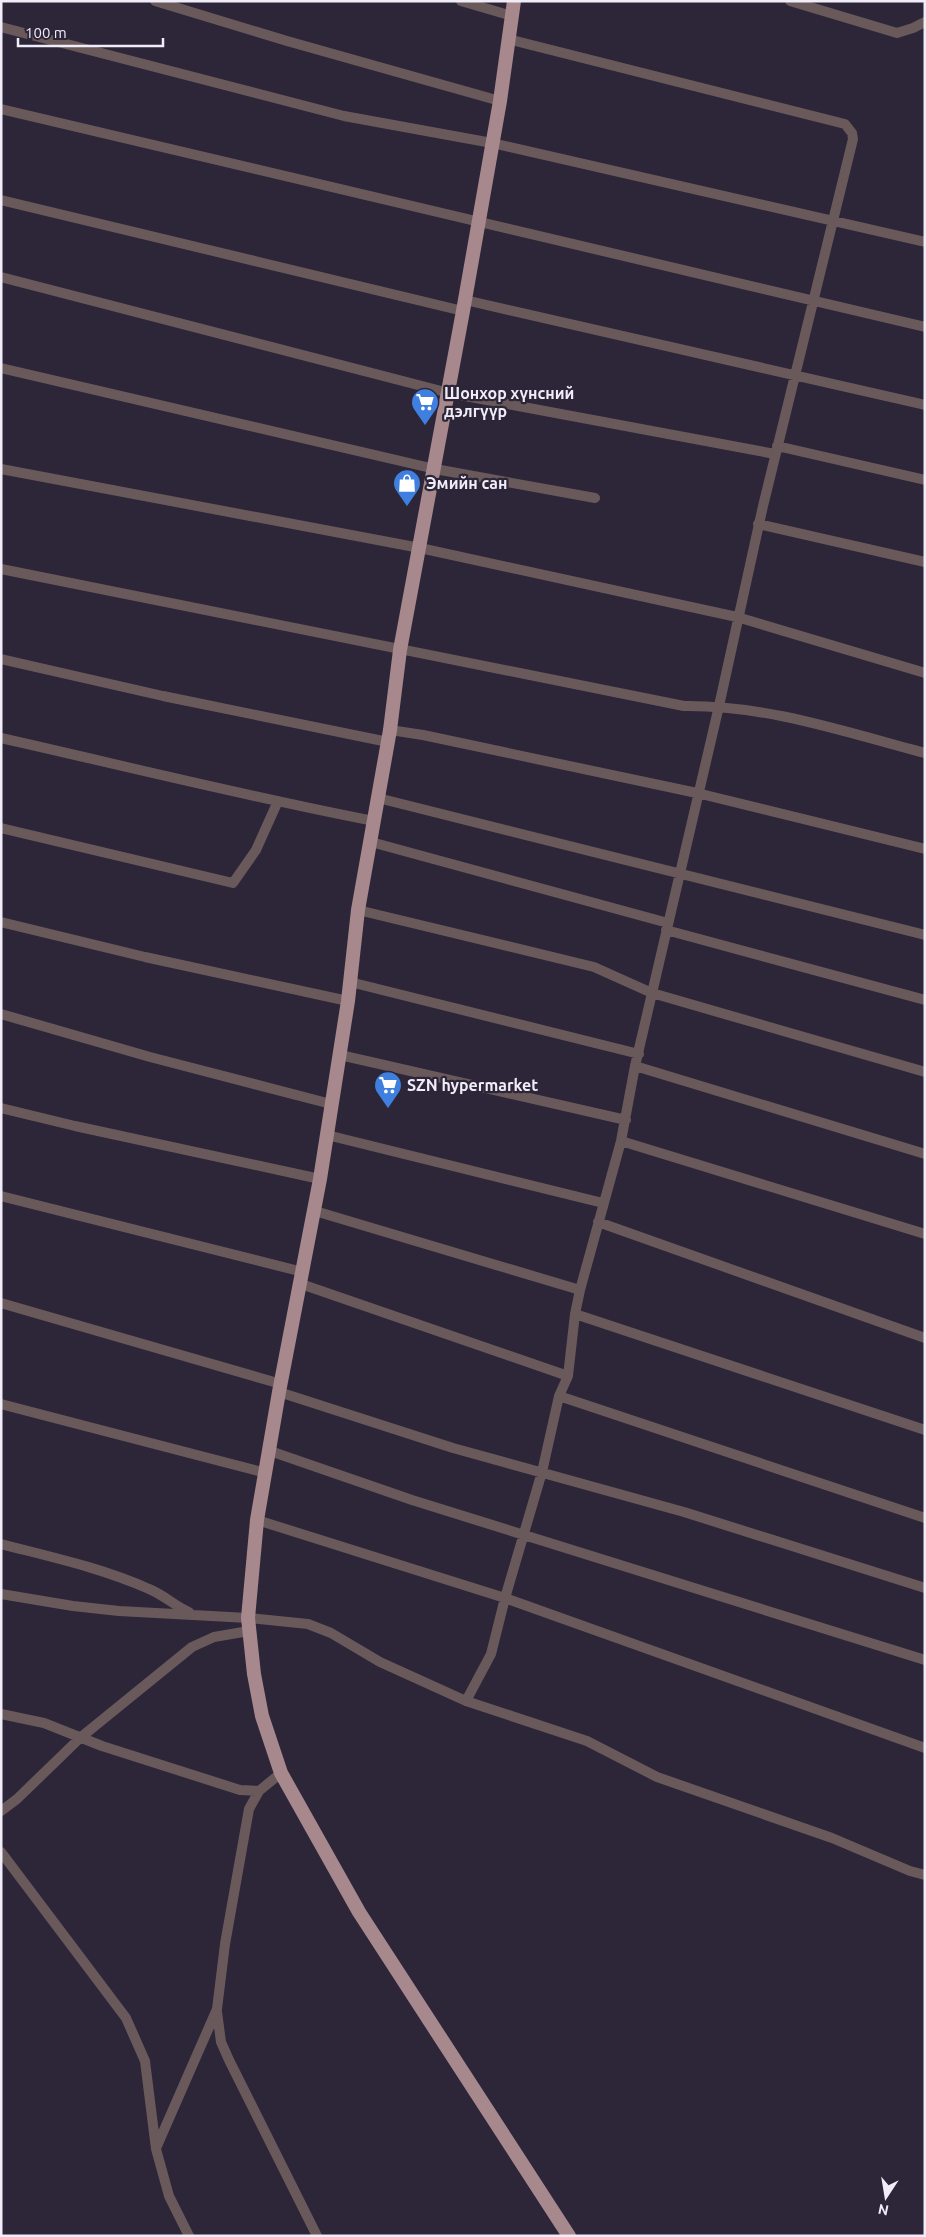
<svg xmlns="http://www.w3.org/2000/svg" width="926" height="2237" font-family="Ubuntu,sans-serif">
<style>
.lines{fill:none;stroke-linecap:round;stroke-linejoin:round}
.minor{stroke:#69595b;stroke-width:10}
.major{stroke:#a7888c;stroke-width:14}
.labels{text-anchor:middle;stroke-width:4.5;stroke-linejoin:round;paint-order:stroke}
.poi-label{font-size:16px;font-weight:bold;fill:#f0edf9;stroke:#2c2638;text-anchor:start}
</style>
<rect width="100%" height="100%" fill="#2c2638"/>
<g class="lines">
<path class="minor" d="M 155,1 L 287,41 L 500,101
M 461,1 L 512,16
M 790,1 L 897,33 L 913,28 L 925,22
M 1,27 L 344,116 L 492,143 L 925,242
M 1,109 L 925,327
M 1,200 L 463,311
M 1,277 L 449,393 L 775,454
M 465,300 L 925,405
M 1,368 L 435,469 L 595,498
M 777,446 L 925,480
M 1,469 L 420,548 L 737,617 L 925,673
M 758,524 L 925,562
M 1,569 L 684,706 C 767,705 845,732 925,753
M 1,659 L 163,696 L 388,742
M 390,730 L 423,735 L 697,793 L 925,849
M 1,738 C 125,766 249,797 374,821
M 378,798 L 925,935
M 1,828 L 233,883 L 256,850 L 278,801
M 371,842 L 668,923
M 358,910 L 594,967 L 652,993 L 925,1072
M 1,922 L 145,957 L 348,1001
M 666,930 L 925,1000
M 350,982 L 639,1054
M 1,1014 L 150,1057 L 331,1104
M 340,1055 L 626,1120
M 635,1066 L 925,1154
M 1,1108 L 75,1126 L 320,1179
M 327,1135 L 603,1203
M 621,1141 L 925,1234
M 1,1196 L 303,1272
M 315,1211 L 580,1290
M 598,1222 L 925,1338
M 301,1284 L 568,1376
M 1,1303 L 281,1384
M 575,1314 L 925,1430
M 279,1392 L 453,1448 L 684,1512 L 925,1588
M 559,1396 L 925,1518
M 1,1404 L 266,1473
M 270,1451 L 412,1500 L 925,1660
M 257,1520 L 505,1598 L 925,1748
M 1,1544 C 51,1557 102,1568 149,1589 C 164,1595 175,1606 189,1612
M 1,1594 L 73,1606 L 119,1611 L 248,1618 L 308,1624 L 331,1633 L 380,1662 L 466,1701 L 587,1741 L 657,1777 L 832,1838 L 910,1871 L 925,1875
M 466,1701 L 491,1654 L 505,1598 L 542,1472 L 559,1396 L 568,1376 L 575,1314 L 580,1290 L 621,1141 L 635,1066 L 719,706 L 763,506 L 853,139 L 852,133 L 845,124 L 508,39
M 1,1714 L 44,1723 L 102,1746 L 240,1790 L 259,1791
M 1,1811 L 17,1799 L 80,1738 L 192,1647 L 214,1637 L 249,1631
M 1,1852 L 126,2018 L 145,2061 L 156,2149 L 169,2196 L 189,2236
M 217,2012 L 221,2042 L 229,2060 L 317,2236
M 157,2146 L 217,2009 L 225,1944 L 249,1809 L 259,1791 L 281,1773"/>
<path class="major" d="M 514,1 L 500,101 L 463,311 L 400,650 L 390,730 L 358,910 L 348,1001 L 320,1179 L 279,1392 L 257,1520 L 248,1618 L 254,1674 L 262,1716 L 281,1773 L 359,1912 L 569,2236"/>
</g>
<defs>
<g id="supermarket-pin" transform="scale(1.4375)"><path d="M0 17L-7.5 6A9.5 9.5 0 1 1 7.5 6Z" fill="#3f7fe0" stroke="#2c2638"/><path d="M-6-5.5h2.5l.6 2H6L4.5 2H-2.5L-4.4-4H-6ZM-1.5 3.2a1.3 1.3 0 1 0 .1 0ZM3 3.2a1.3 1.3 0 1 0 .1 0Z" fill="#fff"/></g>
<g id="shop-pin" transform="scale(1.4375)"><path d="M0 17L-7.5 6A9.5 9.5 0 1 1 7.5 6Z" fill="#3f7fe0" stroke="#2c2638"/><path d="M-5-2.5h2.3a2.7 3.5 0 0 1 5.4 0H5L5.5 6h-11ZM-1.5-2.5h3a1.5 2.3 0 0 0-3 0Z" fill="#fff"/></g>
</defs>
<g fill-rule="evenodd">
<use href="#supermarket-pin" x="425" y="402"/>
<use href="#shop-pin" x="407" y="483"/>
<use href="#supermarket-pin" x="388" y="1085"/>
</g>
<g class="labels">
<g class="poi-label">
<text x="444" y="399">Шонхор хүнсний<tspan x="444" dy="18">дэлгүүр</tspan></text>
<text x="426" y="489">Эмийн сан</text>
<text x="407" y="1091">SZN hypermarket</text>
</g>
</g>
<rect width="926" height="2237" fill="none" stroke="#f0edf9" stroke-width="5"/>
<g transform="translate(886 2197) rotate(192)" stroke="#2c2638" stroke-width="4" paint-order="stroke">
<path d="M0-4L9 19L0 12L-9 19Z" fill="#f0edf9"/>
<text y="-8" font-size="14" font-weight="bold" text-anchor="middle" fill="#f0edf9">N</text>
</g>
<path d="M18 38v8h145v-8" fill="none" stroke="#f0edf9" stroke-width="2.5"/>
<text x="25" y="38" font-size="15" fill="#f0edf9" stroke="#2c2638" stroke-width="4" paint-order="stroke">100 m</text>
</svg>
